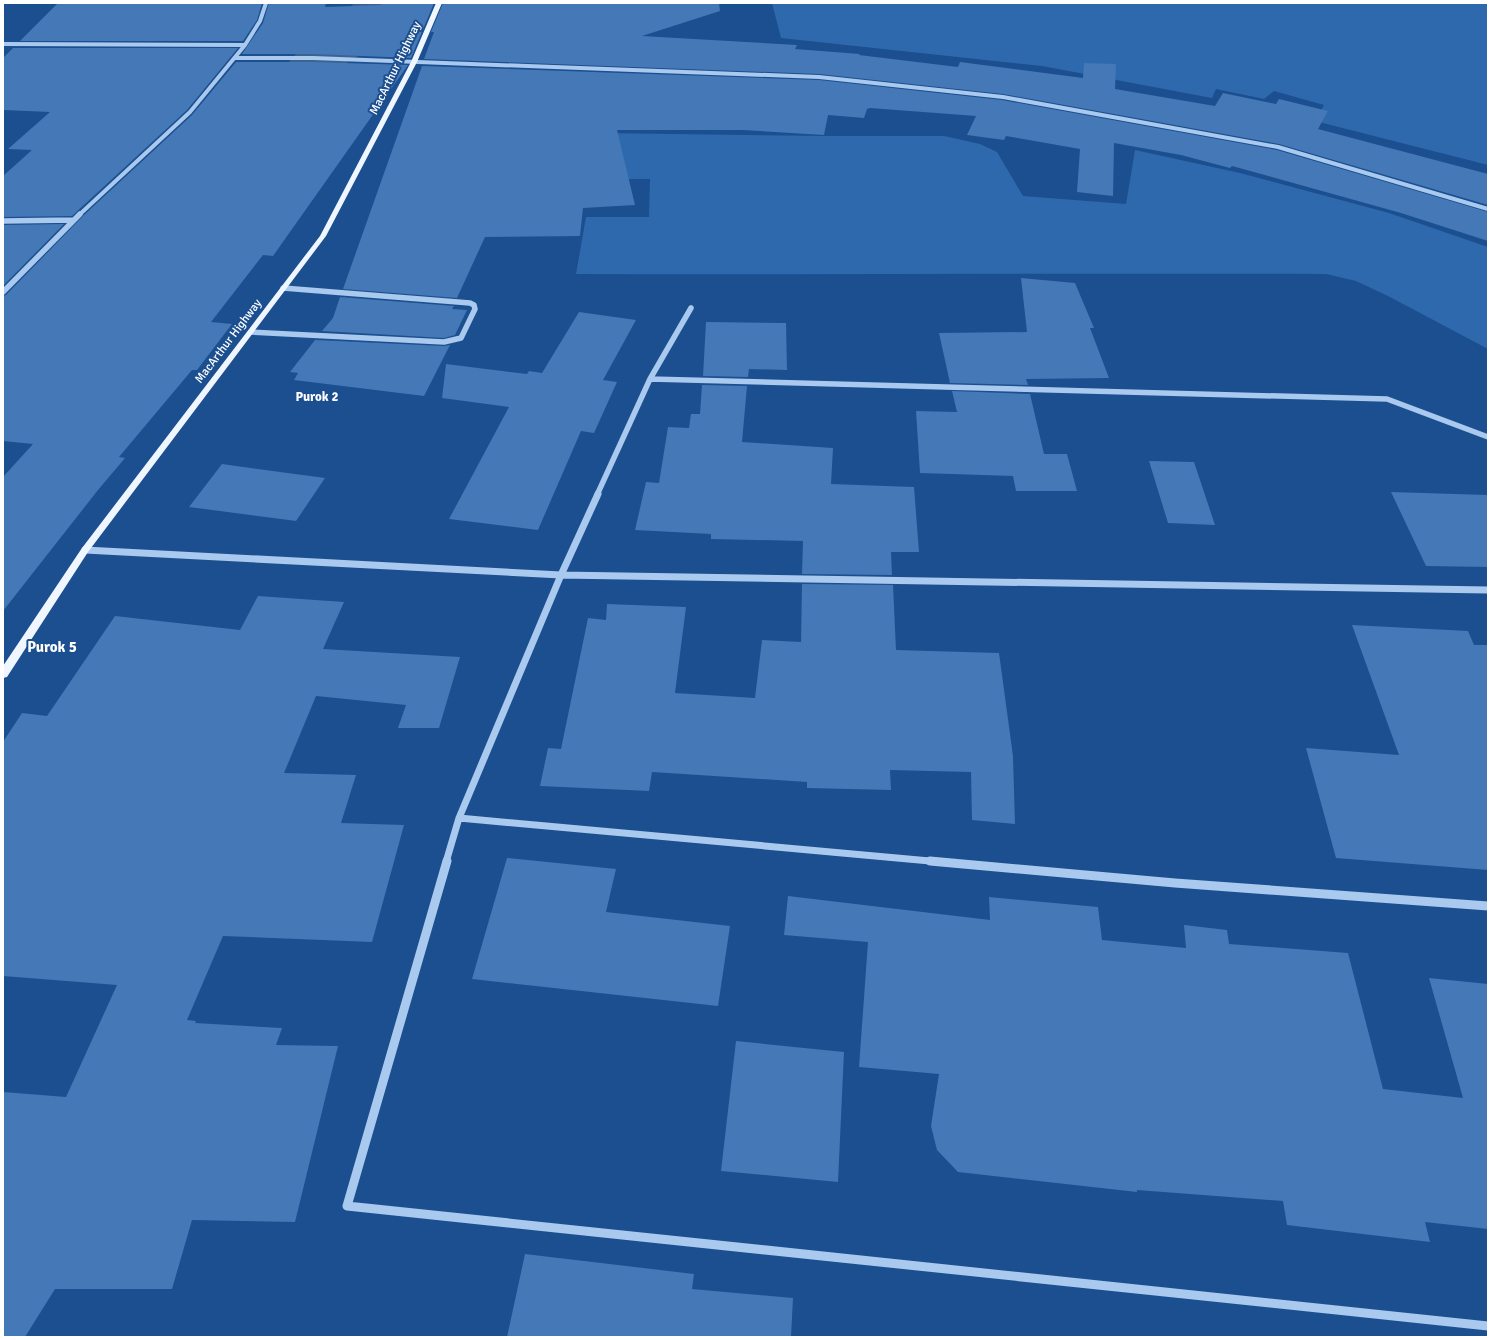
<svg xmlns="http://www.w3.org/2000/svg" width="1491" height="1340" font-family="Signika,sans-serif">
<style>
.green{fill:#2e69ad}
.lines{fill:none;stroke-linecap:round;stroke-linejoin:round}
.river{fill:#3c6290;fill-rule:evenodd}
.building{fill:#4478b7}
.minor-far3{stroke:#a9c9ee;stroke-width:4}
.minor-far2{stroke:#a9c9ee;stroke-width:5.5}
.minor-far1{stroke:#a9c9ee;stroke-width:7}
.minor{stroke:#a9c9ee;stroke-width:9}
.major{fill:#f0f6ff;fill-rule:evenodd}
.labels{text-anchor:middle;stroke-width:4;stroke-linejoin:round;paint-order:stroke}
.far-street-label{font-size:12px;fill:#fff;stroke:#1b4f8f}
.far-neighbourhood-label{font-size:13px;font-weight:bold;fill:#fff;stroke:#1b4f8f}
.neighbourhood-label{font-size:15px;font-weight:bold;fill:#fff;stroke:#1b4f8f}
</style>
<rect width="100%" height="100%" fill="#1b4f8f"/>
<path class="green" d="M 772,3 L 1488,3 L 1488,165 L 1315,121 L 1324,105 L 1274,91 L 1264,99 L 1216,89 L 1212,98 L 1042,66 L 781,38 Z
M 599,133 L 825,136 L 944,136 L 980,144 L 997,152 L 1023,196 L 1126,204 L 1135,150 L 1240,173 L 1389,213 L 1488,247 L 1488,349 L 1388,296 L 1356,281 L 1326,274 C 1076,273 826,275 576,274 L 586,217 L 649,217 L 650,179 L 594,179 Z"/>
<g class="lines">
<path class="river" d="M 354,3 L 397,3 L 363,53 L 328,74 L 288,120 L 252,152 L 234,156 L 216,152 L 209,141 L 216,130 L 254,100 L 296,54 L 331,33 Z"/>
</g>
<path class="building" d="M 58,3 L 262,3 L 257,20 L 243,41 L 20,41 Z
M 269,3 L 326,3 L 325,7 L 382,5 L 377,3 L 434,3 L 411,58 L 313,54 L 242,54 L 263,23 Z
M 443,3 L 719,3 L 720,11 L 642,36 L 797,45 L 795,49 L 860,54 L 859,55 L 958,67 L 960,62 L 1083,78 L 1084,63 L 1116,64 L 1115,89 L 1215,106 L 1223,93 L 1276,104 L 1279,99 L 1328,111 L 1318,129 L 1488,174 L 1488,205 L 1279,144 L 1003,94 L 819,74 L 424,59 L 434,32 L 431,32 Z
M 13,48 L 238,48 L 187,110 L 72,216 L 3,217 L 3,176 L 32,150 L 8,149 L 50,112 L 3,110 L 3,58 Z
M 236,62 L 313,62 L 408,65 L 273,256 L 263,255 L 211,322 L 232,324 L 197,370 L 192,370 L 119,457 L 125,458 L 98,490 L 3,611 L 3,477 L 33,444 L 3,441 L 3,296 L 6,295 L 84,215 L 192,115 Z
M 422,66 L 819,80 L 1002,100 L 1277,150 L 1488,212 L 1488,241 L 1401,213 L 1232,166 L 1230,168 L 1181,155 L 1114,143 L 1113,196 L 1077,192 L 1080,149 L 1006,136 L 1004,140 L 967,135 L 976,116 L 870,108 L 867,109 L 864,118 L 828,115 L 824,135 L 744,130 L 617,130 L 635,205 L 583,208 L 580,236 L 485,237 L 457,298 L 343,289 Z
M 64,224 L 3,286 L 3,225 Z
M 1021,278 L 1075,283 L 1094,328 L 1090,328 L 1109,378 L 1026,379 L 1028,385 L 950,383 L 939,333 L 1027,332 Z
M 340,297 L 454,306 L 452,309 L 467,310 L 455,335 L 444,338 L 322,331 L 333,318 Z
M 579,312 L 636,320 L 603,380 L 617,382 L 594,433 L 581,431 L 538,530 L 449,519 L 509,407 L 442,398 L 446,364 L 527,374 L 529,371 L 542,373 Z
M 706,322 L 786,323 L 787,370 L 749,369 L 748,377 L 703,376 Z
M 315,340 L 444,346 L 450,345 L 424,396 L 294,380 L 298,373 L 290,372 Z
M 702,385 L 747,386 L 742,442 L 833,448 L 831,484 L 914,487 L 919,552 L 891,552 L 892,575 L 802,574 L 803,541 L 711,539 L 711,534 L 635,530 L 646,482 L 659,483 L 668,427 L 689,428 L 691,414 L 700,414 Z
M 952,391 L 1030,394 L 1044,454 L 1067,454 L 1077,491 L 1016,491 L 1013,476 L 920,473 L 916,411 L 957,412 Z
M 1149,461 L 1194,462 L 1215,525 L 1168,523 Z
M 222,464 L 236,466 L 325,478 L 296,521 L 189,507 Z
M 1391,492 L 1488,495 L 1488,567 L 1426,566 Z
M 802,584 L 893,585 L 896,650 L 999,653 L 1013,756 L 1015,824 L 972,820 L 971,772 L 890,770 L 891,790 L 807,788 L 807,782 L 652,772 L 649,791 L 540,786 L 548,748 L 561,749 L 588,618 L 606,620 L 607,604 L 686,607 L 675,693 L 755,698 L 762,640 L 801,642 Z
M 258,596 L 344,602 L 323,649 L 460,657 L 439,728 L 398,728 L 406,705 L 316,696 L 284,773 L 356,775 L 341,823 L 404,825 L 372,942 L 223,936 L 187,1020 L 196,1021 L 195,1023 L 282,1028 L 276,1045 L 338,1046 L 295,1222 L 192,1220 L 172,1289 L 55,1289 L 25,1337 L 3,1337 L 3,1092 L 66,1097 L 117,985 L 3,976 L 3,742 L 22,713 L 47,716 L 115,616 L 240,630 Z
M 1352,625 L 1468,631 L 1474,645 L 1488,645 L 1488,870 L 1336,858 L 1306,748 L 1399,755 Z
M 507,858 L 616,869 L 606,912 L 730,926 L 718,1006 L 472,979 Z
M 788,896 L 990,920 L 989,897 L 1098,907 L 1102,940 L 1186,948 L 1184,925 L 1227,930 L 1229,944 L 1348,953 L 1383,1089 L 1463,1098 L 1429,978 L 1488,984 L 1488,1229 L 1425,1222 L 1430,1242 L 1287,1225 L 1283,1201 L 1137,1190 L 1137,1192 L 958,1172 L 937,1150 L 931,1126 L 939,1074 L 859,1067 L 868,942 L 784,935 Z
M 736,1041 L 844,1052 L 838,1182 L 721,1171 Z
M 525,1254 L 694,1274 L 692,1289 L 793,1298 L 791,1337 L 507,1337 Z"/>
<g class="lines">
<path class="minor-far3" d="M 3,44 L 245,45
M 235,58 L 313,58 L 819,77 L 1003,97 L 1278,147 L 1488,209
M 79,215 L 190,112 L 245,45 L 260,21 L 266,3"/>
<path class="minor-far2" d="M 3,221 L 74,220
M 3,292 L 80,214
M 251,332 L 444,342 L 461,338 L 475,309 L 474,305 L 470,303 L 283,288
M 650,379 L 1387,399 L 1488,437
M 597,495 L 650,379 L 691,308"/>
<path class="minor-far1" d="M 85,550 L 561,575 L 1488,590
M 459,818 L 941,862
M 446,862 L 459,818 L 561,575 L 598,494"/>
<path class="minor" d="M 447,861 L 347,1206 L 1488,1326
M 930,861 L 1175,883 L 1488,906"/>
<path class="major" d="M 436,3 L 442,3 L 417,62 L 326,236 L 88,552 L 7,677 L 3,678 L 3,666 L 82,548 L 320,236 L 411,62 Z"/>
</g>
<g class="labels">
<g class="far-street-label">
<text transform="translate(395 68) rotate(-64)" y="4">MacArthur Highway</text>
<text transform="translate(228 341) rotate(-53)" y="4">MacArthur Highway</text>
</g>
<g class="far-neighbourhood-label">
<text x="317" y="401">Purok 2</text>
</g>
<g class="neighbourhood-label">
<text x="52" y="652">Purok 5</text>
</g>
</g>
<rect width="1491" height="1340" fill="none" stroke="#ffffff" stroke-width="8"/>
</svg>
